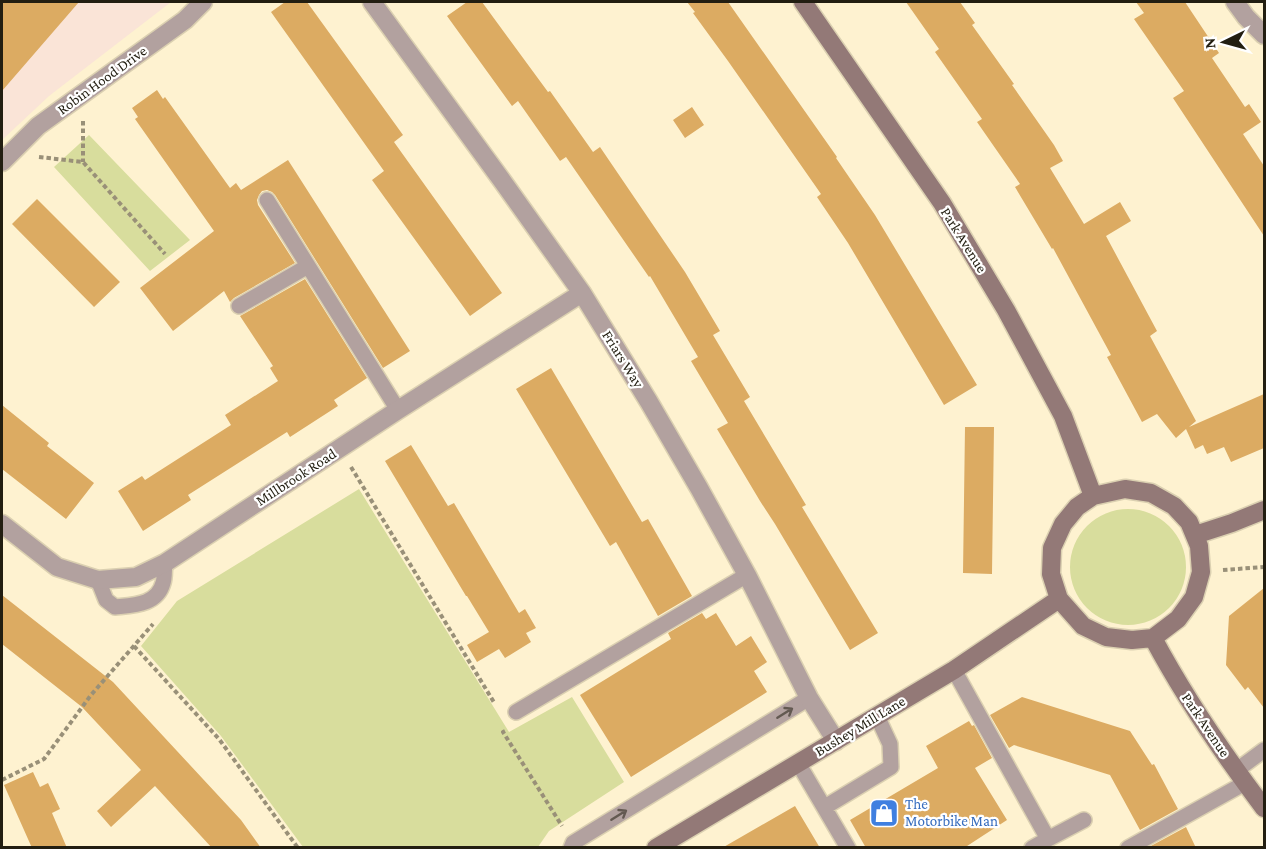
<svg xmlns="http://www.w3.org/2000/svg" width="1266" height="849" font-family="'Crimson Pro',serif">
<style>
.industrial{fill:#fae4d7}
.green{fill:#d8dd9d}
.building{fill:#dcab62}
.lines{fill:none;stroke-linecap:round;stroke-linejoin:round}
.lane-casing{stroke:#dbd0b1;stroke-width:18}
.street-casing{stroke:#dbd0b1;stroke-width:21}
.secondary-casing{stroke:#dbd0b1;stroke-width:21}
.path{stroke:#999078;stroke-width:4;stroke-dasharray:4.5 3;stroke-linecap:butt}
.lane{stroke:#b2a19f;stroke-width:15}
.street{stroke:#b2a19f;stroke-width:18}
.secondary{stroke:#937977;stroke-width:18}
.oneway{stroke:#635951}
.labels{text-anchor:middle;stroke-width:4.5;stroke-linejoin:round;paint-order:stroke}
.street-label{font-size:15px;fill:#221e11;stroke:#fff}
.shop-label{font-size:15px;fill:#366cbe;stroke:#fff;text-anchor:start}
</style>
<rect width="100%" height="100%" fill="#fef2d0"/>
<path class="industrial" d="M 2,2 L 171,2 L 49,96 L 2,140 Z"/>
<path class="green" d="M 89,135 L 190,240 L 150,271 L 54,167 Z
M 359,489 L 509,732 L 572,697 L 624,782 L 549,831 L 538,847 L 303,847 L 221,736 L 141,646 L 177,601 Z
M1070 567a58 58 0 1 1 116 0a58 58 0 1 1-116 0Z"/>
<path class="building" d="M 2,2 L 79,2 L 2,91 Z
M 285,2 L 307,2 L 403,135 L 394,142 L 502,293 L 470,316 L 372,180 L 384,171 L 271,12 Z
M 467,2 L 482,2 L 548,92 L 550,91 L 593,152 L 600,147 L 685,272 L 720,331 L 713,335 L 750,397 L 744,401 L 806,505 L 802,507 L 878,633 L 850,650 L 775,524 L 760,501 L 717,429 L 728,423 L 691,361 L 698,357 L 650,276 L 649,277 L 566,157 L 560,161 L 518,101 L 512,106 L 447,16 Z
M 687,2 L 728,2 L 837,157 L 836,158 L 875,215 L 977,385 L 944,405 L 848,243 L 817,197 L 821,194 L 728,61 L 693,13 L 695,12 Z
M 906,2 L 960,2 L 975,23 L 972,25 L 1014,84 L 1012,85 L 1054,145 L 1063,161 L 1050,168 L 1084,224 L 1120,202 L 1131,221 L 1106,236 L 1157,331 L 1150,336 L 1196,421 L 1189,427 L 1264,394 L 1264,448 L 1231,462 L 1224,447 L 1207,454 L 1203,445 L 1195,449 L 1186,429 L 1176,438 L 1157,414 L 1142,422 L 1107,357 L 1111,355 L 1053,248 L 1052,249 L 1015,187 L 1020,184 L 977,122 L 982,119 L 935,52 L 939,49 Z
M 1136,2 L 1185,2 L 1219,53 L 1212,58 L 1245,107 L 1249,104 L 1261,122 L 1243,134 L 1264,166 L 1264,236 L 1173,98 L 1184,91 L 1134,19 L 1144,13 Z
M 157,90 L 163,99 L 165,97 L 230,188 L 236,183 L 241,190 L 288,160 L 410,351 L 383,368 L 275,195 L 272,192 L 267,190 L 262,191 L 259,195 L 257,200 L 258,205 L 295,263 L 234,298 L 230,302 L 224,291 L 173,331 L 140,288 L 214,231 L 135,119 L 138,117 L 132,108 Z
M 692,107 L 704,125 L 685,138 L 673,120 Z
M 37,199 L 120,282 L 94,307 L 12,224 Z
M 305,279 L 367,378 L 334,400 L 338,406 L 290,437 L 287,432 L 188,495 L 191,500 L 143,531 L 118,491 L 142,476 L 145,480 L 231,425 L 225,415 L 278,381 L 270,368 L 273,366 L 240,316 Z
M 551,368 L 642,522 L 648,519 L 692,596 L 658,616 L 616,542 L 610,546 L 516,389 Z
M 2,405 L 49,443 L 47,446 L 94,483 L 66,519 L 2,469 Z
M 965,427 L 994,427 L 992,574 L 963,573 Z
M 411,445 L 448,506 L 454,503 L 519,613 L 525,609 L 536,628 L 526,633 L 531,642 L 505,658 L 499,649 L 477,662 L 467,645 L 489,632 L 467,596 L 466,596 L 385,461 Z
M 1264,588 L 1264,708 L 1248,687 L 1245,690 L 1226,665 L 1229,616 Z
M 2,595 L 113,682 L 241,820 L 261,848 L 212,848 L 155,786 L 111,827 L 97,811 L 141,770 L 82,707 L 2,644 Z
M 702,613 L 706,619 L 716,613 L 736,646 L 751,636 L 767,662 L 754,671 L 767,692 L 631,777 L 580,695 L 671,639 L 668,633 Z
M 1022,697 L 1130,731 L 1152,765 L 1154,764 L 1178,809 L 1140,830 L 1110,775 L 1014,745 L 1009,748 L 990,715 Z
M 969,721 L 972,726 L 974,725 L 992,758 L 975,768 L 1007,820 L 964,848 L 866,848 L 850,820 L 938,768 L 926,746 Z
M 33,772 L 40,787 L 48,783 L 60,809 L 52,813 L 67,848 L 32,848 L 4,785 Z
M 795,806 L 820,848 L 722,848 Z
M 1186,827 L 1196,848 L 1149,848 L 1149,847 Z"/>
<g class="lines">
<g class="lane-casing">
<path id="lane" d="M 267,200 L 398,410
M 239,306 L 308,266
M 98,580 L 106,600 L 115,607 C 134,605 157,605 163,583 C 165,577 164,569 165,563
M 954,670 L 1048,839 L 1032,848
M 516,712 L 747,575
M 798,763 L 848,848
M 1237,770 L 1264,750
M 825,807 L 891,767 L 890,744 L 877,716
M 1048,839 L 1084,820
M 571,848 L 573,843 L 809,698
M 1128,848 L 1245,783"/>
</g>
<g class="street-casing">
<path id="street" d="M 372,2 L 503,182 L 582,293 L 649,402 L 699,488 L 747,575 L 809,698 L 836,741
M 1235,2 L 1246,17 L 1264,35
M 2,162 L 38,126 L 185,20 L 203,2
M 2,524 L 57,567 L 98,580 L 136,577 L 165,563 L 398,410 L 582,293"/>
</g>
<g class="secondary-casing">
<path id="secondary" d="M 803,2 L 942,203 L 1006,310 L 1063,416 L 1093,496
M 1125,489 L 1151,493 L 1174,506 L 1189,522 L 1199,546 L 1201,572 L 1194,597 L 1178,619 L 1153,638 L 1132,640 L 1106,637 L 1083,626 L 1059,599 L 1051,574 L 1052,548 L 1063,524 L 1077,507 L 1093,496 Z
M 1195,535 L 1232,523 L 1264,510
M 1153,638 C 1184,696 1224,755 1264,808
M 656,848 L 954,670 L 1059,599"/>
</g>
<path class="path" d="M 83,121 L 83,162
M 39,157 L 83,162 L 165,254
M 351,467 L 495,704
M 1223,570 L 1264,567
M 134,646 L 219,739 L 298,848
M 505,731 L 503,732 L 562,826
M 2,780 L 44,759 L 91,695 L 153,624"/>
<use href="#lane" class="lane"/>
<use href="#street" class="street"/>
<use href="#secondary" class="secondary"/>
</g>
<defs><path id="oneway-shaft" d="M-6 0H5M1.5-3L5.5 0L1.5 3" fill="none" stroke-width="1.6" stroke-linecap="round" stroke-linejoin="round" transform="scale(1.5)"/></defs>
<g class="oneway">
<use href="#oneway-shaft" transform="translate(785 713) rotate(-32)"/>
<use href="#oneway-shaft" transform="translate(619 815) rotate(-32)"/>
</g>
<defs>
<g id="shop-square" transform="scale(1.5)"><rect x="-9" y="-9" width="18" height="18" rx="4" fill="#3f7fe0" stroke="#fff"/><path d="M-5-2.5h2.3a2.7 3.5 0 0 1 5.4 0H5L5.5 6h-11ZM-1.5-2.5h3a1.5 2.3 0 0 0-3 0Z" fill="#fff"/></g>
</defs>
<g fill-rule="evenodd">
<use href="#shop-square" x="884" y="813"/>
</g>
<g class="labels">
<g class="street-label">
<text transform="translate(102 80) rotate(-36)" y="5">Robin Hood Drive</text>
<text transform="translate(964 240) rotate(58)" y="5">Park Avenue</text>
<text transform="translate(623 359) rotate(58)" y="5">Friars Way</text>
<text transform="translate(296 477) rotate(-33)" y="5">Millbrook Road</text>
<text transform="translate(1206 725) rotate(56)" y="5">Park Avenue</text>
<text transform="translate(860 726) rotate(-31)" y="5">Bushey Mill Lane</text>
</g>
<g class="shop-label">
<text x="905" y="809">The<tspan x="905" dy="17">Motorbike Man</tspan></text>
</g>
</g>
<rect width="1266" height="849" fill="none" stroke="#221e11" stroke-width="6"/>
<g transform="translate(1224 42) rotate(265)" stroke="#ffffff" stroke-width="4.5" paint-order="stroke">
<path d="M0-4.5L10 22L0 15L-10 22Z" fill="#221e11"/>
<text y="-9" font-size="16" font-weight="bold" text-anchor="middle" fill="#221e11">N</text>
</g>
</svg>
